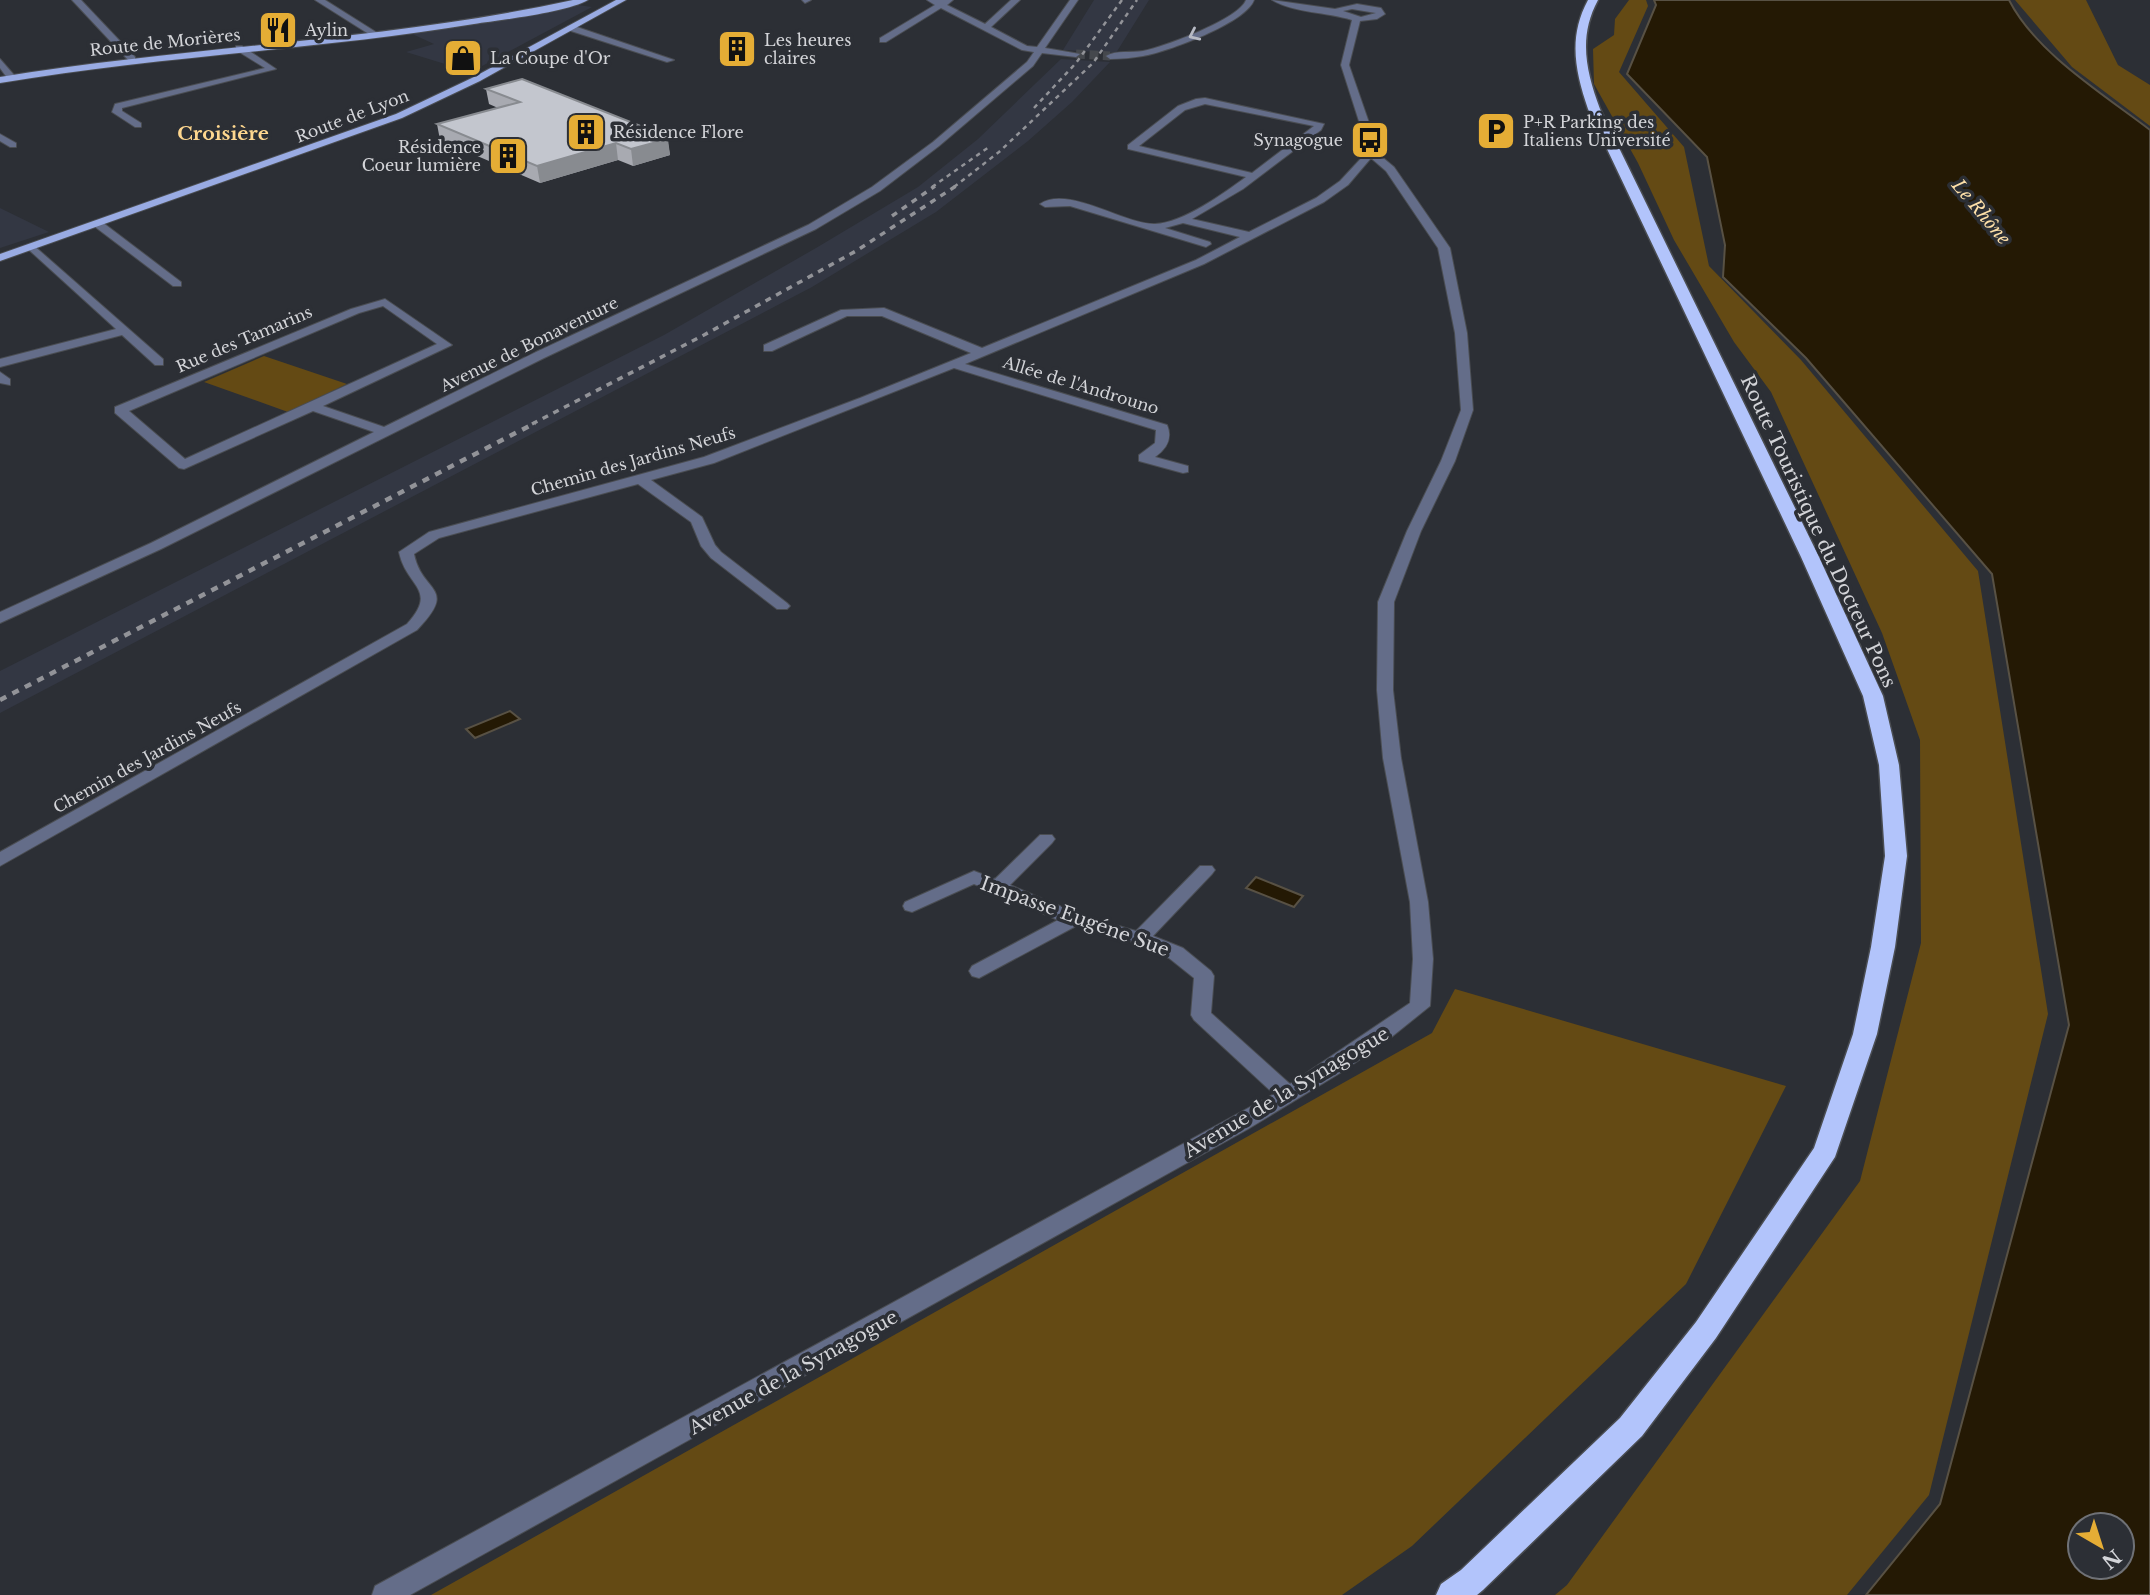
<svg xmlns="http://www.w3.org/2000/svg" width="2150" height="1595" font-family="'Libre Baskerville',serif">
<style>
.built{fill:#333743}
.green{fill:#644a14}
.water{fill:#241904;stroke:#585144;stroke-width:2;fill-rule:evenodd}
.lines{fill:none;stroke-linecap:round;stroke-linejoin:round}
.minor-tunnel{stroke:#45484d;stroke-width:9;stroke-dasharray:9 4.5;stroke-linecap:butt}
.minor-casing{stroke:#4a4d52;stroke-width:2}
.major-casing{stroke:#4a4d52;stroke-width:2}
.highway-casing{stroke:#4a4d52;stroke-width:3}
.minor{fill:#646d89;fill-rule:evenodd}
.major{fill:#99abe3;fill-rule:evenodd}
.highway{fill:#b2c4fb;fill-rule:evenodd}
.rail-far2{stroke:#929398;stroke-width:2.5;stroke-dasharray:4.5 4.5;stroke-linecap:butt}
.rail-far1{stroke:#929398;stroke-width:3.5;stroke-dasharray:6 6;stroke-linecap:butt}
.rail{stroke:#929398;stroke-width:4.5;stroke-dasharray:7 7;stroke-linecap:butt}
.wall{fill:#a8aab1}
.shaded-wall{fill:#888b90}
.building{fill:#c3c6ce;stroke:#888b90;stroke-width:2}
.oneway{stroke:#b7bac4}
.labels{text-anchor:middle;stroke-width:7;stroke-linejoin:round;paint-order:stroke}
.far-poi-label{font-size:16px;fill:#d3d4d8;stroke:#2c2f35;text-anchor:start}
.far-street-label{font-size:16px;fill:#d3d4d8;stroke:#2c2f35}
.far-water-label{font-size:18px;font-style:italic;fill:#fddfa8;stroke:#2c2f35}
.far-quarter-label{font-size:19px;font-weight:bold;fill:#fed78f;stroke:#2c2f35}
.street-label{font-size:19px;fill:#d3d4d8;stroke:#2c2f35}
</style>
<rect width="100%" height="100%" fill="#2c2f35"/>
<path class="built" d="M 1094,0 L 1149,0 L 1116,53 L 1063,50 Z
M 578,5 L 592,7 L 471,72 L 406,52 L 434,44 L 410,33 Z
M 1061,59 L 1110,62 L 1072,102 L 1028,141 L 936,212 L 812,287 L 0,713 L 0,671 L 664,335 L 816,248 L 918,187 L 978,139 Z
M 0,208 L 49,232 L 0,248 Z"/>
<path class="green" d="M 1629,0 L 1646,0 L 1648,6 L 1619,72 L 1684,147 L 1709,266 L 1801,360 L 1978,571 L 2048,1014 L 1929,1495 L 1847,1595 L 1555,1595 L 1567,1585 L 1860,1181 L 1921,943 L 1920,740 L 1882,633 L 1771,392 L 1734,342 L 1674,240 L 1638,163 L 1594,84 L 1593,49 L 1614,35 L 1615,19 Z
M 2015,0 L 2086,0 L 2118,65 L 2150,85 L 2150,126 L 2072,67 Z
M 264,356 L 347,384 L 288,412 L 204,382 Z
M 1455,989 L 1786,1086 L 1686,1284 L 1412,1546 L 1342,1595 L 431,1595 L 1432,1033 Z"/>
<path class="water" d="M 1654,0 L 2009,0 C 2036,53 2103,94 2150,130 L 2150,1595 L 1866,1595 L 1940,1504 L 2069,1025 L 1992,574 L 1806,358 L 1723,277 L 1725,245 L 1707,157 L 1627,74 L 1656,5 ZM 2080,1525 L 2122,1525 L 2122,1567 L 2080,1567 Z
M 510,711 L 520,719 L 475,738 L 466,729 Z
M 1256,877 L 1303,896 L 1294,907 L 1246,888 Z"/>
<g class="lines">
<path class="minor-tunnel" d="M 1076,54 L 1110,56"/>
<g class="minor-casing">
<path id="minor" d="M 72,0 L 81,0 L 135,57 L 135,61 L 129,61 Z
M 315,0 L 325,0 L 379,34 L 372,36 Z
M 802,0 L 811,0 L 805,3 Z
M 927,0 L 953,0 L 947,5 L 985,24 L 1011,0 L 1020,0 L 991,27 L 1027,46 L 1037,47 L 1070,0 L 1078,0 L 1045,48 L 1080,54 L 1076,57 L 1042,53 L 1033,66 L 939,146 L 880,191 L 816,229 L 544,358 L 161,549 L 0,623 L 0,612 L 151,543 L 374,432 L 313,411 L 184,469 L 179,468 L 115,413 L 115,407 L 351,309 L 385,299 L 452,345 L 323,406 L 384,427 L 536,352 L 808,225 L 872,187 L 933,142 L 1027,62 L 1034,52 L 1022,50 L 941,8 L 886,42 L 880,42 L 880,38 L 935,5 ZM 383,306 L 437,344 L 185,459 L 129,411 L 359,313 Z
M 1246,0 L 1254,0 C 1246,23 1167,52 1143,56 C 1132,58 1121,59 1110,59 L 1106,56 C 1115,50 1132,53 1143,51 C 1164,47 1239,19 1246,0 Z
M 1272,0 L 1335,9 L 1357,4 L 1381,8 L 1385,14 L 1377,19 L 1360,21 L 1349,65 L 1375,140 L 1376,152 L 1394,167 L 1450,248 L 1467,333 L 1473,410 L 1455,461 L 1421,531 L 1394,602 L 1393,690 L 1401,758 L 1428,902 L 1433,959 L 1430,1006 L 1384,1043 L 1340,1073 L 1248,1129 L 410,1595 L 372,1595 L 375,1586 L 1274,1094 L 1194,1020 L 1191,1015 L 1194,978 L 1169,958 L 1133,942 L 1076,926 L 979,978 L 972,976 L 969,971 L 972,966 L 1058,920 L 974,884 L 912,912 L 905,910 L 903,906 L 905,902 L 974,871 L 995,879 L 1040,835 L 1052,835 L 1055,839 L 1052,843 L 1010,885 L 1081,915 L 1136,931 L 1200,866 L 1212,866 L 1215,870 L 1212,874 L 1153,936 L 1183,948 L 1211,971 L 1214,976 L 1211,1013 L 1290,1084 L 1410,1003 L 1413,959 L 1410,902 L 1383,758 L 1377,690 L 1378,602 L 1407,531 L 1441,461 L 1461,410 L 1455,333 L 1438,248 L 1386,171 L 1371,158 L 1348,185 L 1324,202 L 1204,264 L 965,364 L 1167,425 C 1173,439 1166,449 1155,457 L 1188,466 L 1188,472 L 1183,473 L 1139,461 L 1139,455 L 1155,443 L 1156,430 L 954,368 L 714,463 L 651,480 L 702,517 L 715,545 L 721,552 L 787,603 L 790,606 L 787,609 L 777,609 L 711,558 L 701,546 L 691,522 L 638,484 L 439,538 L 414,554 C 422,594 459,586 417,630 L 0,866 L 0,852 L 407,624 C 439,589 406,587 399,552 L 429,532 L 704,457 L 860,398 L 971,353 L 882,316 L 847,316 L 772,351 L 764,351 L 764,345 L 841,310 L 884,308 L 982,348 L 1196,260 L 1240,237 L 1183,223 L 1165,228 L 1210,242 L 1211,244 L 1206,247 L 1070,206 L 1045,207 L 1040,204 C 1068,185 1125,225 1155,224 C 1183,223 1224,193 1246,177 L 1128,149 L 1128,145 L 1178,106 L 1196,99 L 1205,98 L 1324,124 L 1321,130 L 1243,189 L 1192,219 L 1249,232 L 1316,198 L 1340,181 L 1366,153 L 1365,140 L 1341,65 L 1352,20 C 1327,12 1294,13 1272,0 ZM 1352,9 L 1376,13 L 1361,17 L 1343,11 ZM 1205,104 L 1314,126 L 1252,173 L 1139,146 L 1185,110 Z
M 568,26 L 574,26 L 674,60 L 667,62 L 568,30 Z
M 236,46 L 242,46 L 276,69 L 122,108 L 122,111 L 141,123 L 141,127 L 135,127 L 112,112 L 115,104 L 265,68 L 236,50 Z
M 0,59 L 14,75 L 14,79 L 8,79 L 0,68 Z
M 0,134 L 16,143 L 16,147 L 10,147 L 0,141 Z
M 94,222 L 102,222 L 181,282 L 181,286 L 173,286 L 94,226 Z
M 32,244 L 163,359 L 163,365 L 155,365 L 122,335 L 0,367 L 0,359 L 116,329 L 28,249 L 26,247 Z
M 0,372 L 10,379 L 10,385 L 0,383 Z"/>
</g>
<g class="major-casing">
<path id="major" d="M 573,0 L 588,0 C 568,12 501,20 474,24 C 317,50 157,56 0,83 L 0,77 C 190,46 384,41 573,0 Z
M 616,0 L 626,0 L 480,81 L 402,118 L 0,261 L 0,254 L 396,114 L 474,77 Z"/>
</g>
<g class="highway-casing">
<path id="highway" d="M 1588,0 L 1598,0 C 1578,37 1586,71 1600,109 L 1819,557 L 1883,696 L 1899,765 L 1907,856 L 1895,947 L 1877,1034 L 1835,1157 L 1716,1338 L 1642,1436 L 1483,1590 L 1477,1595 L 1436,1595 L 1441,1584 L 1461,1570 L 1620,1418 L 1696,1322 L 1814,1148 L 1853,1034 L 1871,947 L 1885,856 L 1879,765 L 1863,696 L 1801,557 L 1588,109 C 1575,71 1568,37 1588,0 Z"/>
</g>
<use href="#minor" class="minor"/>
<use href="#major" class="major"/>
<use href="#highway" class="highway"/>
<path class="rail-far2" d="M 1034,108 L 1076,63 L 1122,0
M 932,187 L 989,147
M 954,187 L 999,152 L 1093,63 L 1137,0"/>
<path class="rail-far1" d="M 892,216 L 935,186
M 532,424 L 704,335 L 856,251 L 956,186"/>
<path class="rail" d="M 0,700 L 535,423"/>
</g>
<path class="wall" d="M 486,89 L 667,138 L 670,155 L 633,166 L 618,160 L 540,183 L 440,140 L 437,124 L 498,108 L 489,104 Z"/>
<path class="shaded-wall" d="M 666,136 L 667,139 L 668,139 L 670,155 L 633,166 L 631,149 Z
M 616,143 L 618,160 L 540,183 L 537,166 Z"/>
<path class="building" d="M 522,79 L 666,136 L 662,137 L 668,139 L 631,149 L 616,143 L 537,166 L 437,124 L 520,102 L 486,89 Z"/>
<defs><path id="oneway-chevron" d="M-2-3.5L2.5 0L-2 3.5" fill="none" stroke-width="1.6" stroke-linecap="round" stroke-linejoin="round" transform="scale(1.75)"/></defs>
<use class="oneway" href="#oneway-chevron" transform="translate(1194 35) rotate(155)"/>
<defs>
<g id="restaurant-square" transform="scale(2.0125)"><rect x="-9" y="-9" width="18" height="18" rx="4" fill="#e5ad35" stroke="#2c2f35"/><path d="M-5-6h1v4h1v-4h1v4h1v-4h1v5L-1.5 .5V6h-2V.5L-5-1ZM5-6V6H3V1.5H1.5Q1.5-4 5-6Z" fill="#111"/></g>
<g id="building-square" transform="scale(2.0125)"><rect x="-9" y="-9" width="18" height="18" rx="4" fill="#e5ad35" stroke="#2c2f35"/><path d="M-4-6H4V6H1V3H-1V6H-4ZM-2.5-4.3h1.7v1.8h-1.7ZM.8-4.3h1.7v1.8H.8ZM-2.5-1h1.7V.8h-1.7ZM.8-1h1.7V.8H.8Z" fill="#111"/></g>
<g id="shop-square" transform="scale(2.0125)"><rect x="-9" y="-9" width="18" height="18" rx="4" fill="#e5ad35" stroke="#2c2f35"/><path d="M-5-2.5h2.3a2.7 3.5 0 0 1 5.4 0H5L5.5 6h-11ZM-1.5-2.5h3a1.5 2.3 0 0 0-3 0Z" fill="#111"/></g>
<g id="parking-square" transform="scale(2.0125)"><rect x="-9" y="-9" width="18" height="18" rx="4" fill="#e5ad35" stroke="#2c2f35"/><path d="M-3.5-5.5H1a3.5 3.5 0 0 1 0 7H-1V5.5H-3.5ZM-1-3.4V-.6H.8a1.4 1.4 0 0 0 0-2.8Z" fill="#111"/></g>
<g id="bus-square" transform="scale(2.0125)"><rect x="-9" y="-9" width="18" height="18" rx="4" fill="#e5ad35" stroke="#2c2f35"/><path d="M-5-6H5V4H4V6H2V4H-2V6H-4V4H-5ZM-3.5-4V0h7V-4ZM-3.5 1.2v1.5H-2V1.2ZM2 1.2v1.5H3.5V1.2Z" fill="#111"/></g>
</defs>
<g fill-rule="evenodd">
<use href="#restaurant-square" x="278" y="30"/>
<use href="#building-square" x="737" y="49"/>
<use href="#shop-square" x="463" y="58"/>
<use href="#parking-square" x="1496" y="131"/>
<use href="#building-square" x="586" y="132"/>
<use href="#bus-square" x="1370" y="140"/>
<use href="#building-square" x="508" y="156"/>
</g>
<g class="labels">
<g class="far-poi-label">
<text x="305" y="36">Aylin</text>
<text x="764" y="46">Les heures<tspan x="764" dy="18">claires</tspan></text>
<text x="490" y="64">La Coupe d'Or</text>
<text x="1523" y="128">P+R Parking des<tspan x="1523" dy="18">Italiens Université</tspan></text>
<text x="613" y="138">Résidence Flore</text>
<text x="1343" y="146" text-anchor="end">Synagogue</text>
<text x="481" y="153" text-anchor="end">Résidence<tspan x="481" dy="18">Coeur lumière</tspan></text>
</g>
<g class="far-street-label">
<text transform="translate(165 42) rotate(-6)" y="6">Route de Morières</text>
<text transform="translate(352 116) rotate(-21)" y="6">Route de Lyon</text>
<text transform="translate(244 339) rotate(-23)" y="6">Rue des Tamarins</text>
<text transform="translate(529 344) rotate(-26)" y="6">Avenue de Bonaventure</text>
<text transform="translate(1081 385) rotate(17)" y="6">Allée de l'Androuno</text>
<text transform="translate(633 461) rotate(-16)" y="6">Chemin des Jardins Neufs</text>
<text transform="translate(147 757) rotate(-29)" y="6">Chemin des Jardins Neufs</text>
</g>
<g class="far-water-label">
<text transform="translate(1981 212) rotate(50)" y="6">Le Rhône</text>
</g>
<g class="far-quarter-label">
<text x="223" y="140">Croisière</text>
</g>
<g class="street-label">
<text transform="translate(1819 531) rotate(65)" y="7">Route Touristique du Docteur Pons</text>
<text transform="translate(1075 916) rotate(20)" y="7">Impasse Eugéne Sue</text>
<text transform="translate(1286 1092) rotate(-31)" y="7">Avenue de la Synagogue</text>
<text transform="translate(793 1372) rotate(-29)" y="7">Avenue de la Synagogue</text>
</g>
</g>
<g transform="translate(2101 1546) rotate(141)"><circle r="33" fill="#2c2f35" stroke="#6f7176" stroke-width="2"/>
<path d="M0-5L12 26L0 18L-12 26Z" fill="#e5ad35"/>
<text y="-10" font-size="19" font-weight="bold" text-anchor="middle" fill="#d3d4d8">N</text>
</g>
</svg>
